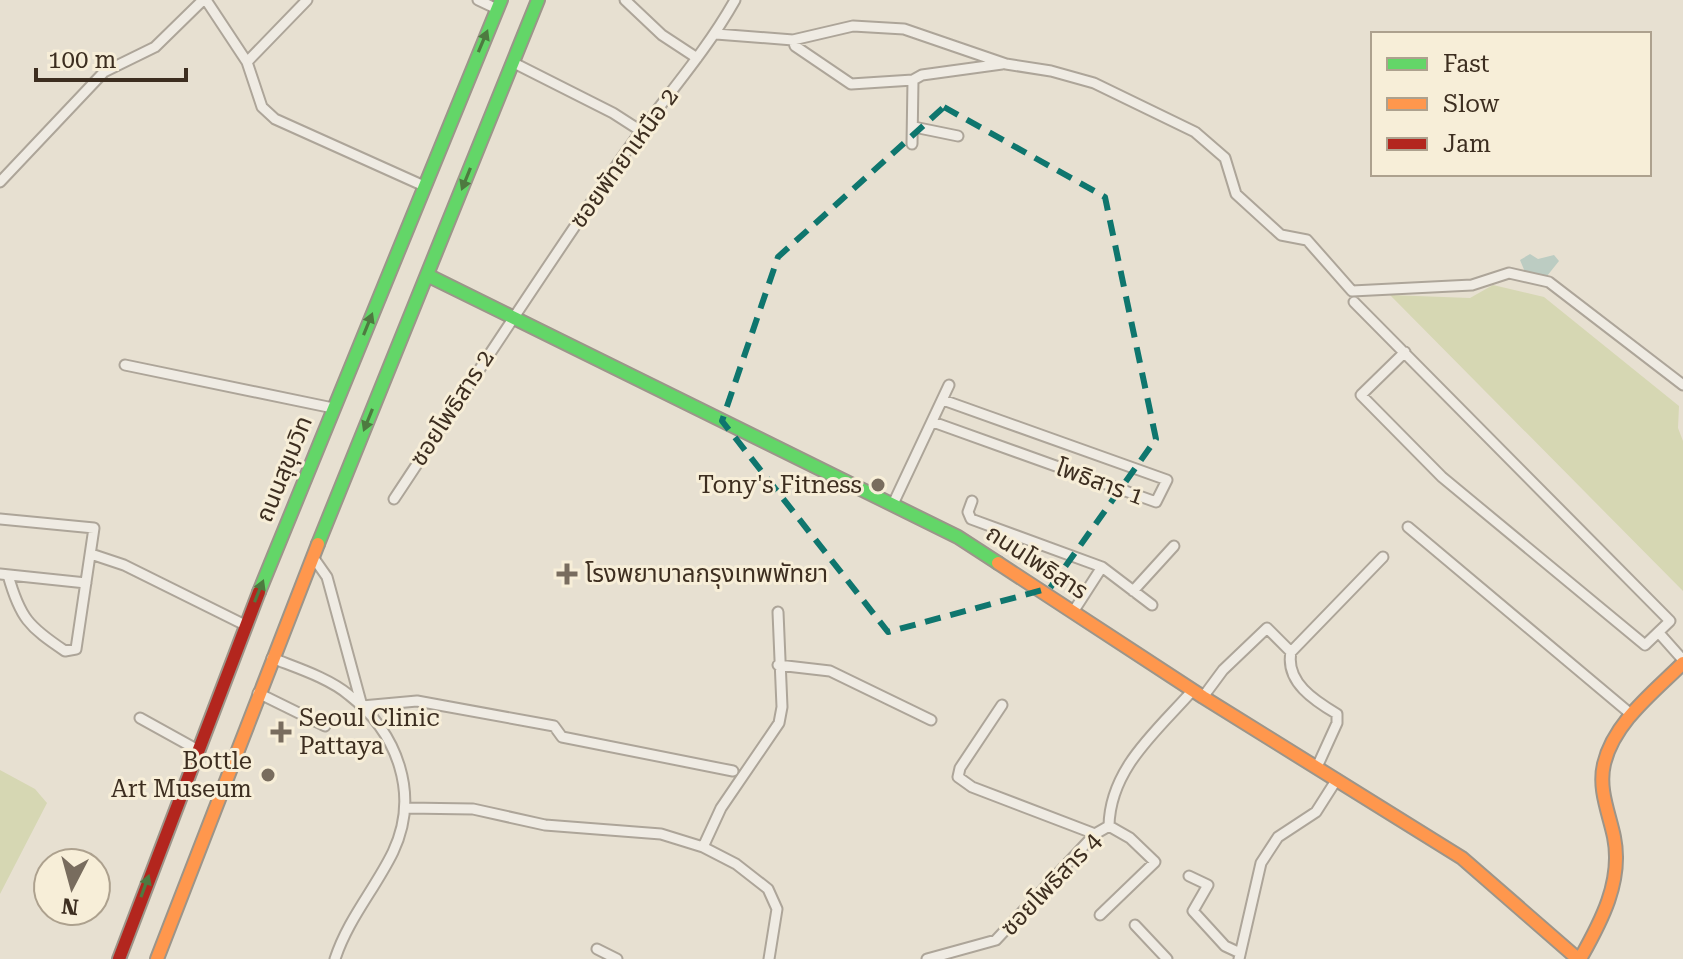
<svg xmlns="http://www.w3.org/2000/svg" width="1683" height="959" font-family="'Roboto Serif','Noto Sans Thai',serif">
<style>
.green{fill:#d6d7b3}
.water{fill:#bcccc2}
.lines{fill:none;stroke-linecap:round;stroke-linejoin:round}
.street-casing{stroke:#ada599;stroke-width:13}
.fast-casing{stroke:#9c958a;stroke-width:16}
.slow-casing{stroke:#9c958a;stroke-width:16}
.jam-casing{stroke:#9c958a;stroke-width:16}
.street{stroke:#efebe3;stroke-width:9}
.fast{stroke:#63d668;stroke-width:12}
.slow{stroke:#ff974d;stroke-width:12}
.jam{stroke:#b3261e;stroke-width:12}
.oneway{fill:#4e7a40}
.marked{fill:none;stroke:#0f766e;stroke-width:6;stroke-dasharray:16 10;stroke-linejoin:round}
.poi-dot{fill:#786c5e;stroke:#f7eed8;stroke-width:3}
.labels{text-anchor:middle;stroke-width:6;stroke-linejoin:round;paint-order:stroke}
.street-label{font-size:24px;fill:#3d2e20;stroke:#f7eed8}
.poi-label{font-size:24px;fill:#3d2e20;stroke:#f7eed8;text-anchor:end}
</style>
<rect width="100%" height="100%" fill="#e7e0d1"/>
<path class="green" d="M 1493,285 L 1544,297 L 1679,406 L 1678,428 L 1683,441 L 1683,591 L 1390,295 L 1470,298 Z
M 0,770 L 35,789 L 47,803 L 0,894 Z"/>
<path class="water" d="M 1530,254 L 1538,259 L 1554,255 L 1559,261 L 1547,276 L 1525,272 L 1520,260 Z"/>
<g class="lines">
<g class="street-casing">
<path id="street" d="M 206,0 L 247,62 L 262,107 L 275,119 L 424,186
M 478,0 L 497,9
M 625,0 L 662,35 L 697,58
M 716,34 L 793,40 L 853,26 L 904,29 L 1006,64 L 1051,71 L 1094,83 L 1195,132 L 1225,158 L 1236,194 L 1281,235 L 1307,240 L 1352,291 L 1472,285 L 1509,273 L 1549,282 L 1683,385
M 793,40 L 795,46 L 851,84 L 913,80 L 912,144
M 247,62 L 307,0
M 512,62 L 613,113 L 641,131
M 913,80 L 922,75 L 1002,64
M 914,127 L 958,136
M 0,182 L 104,72 L 155,47 L 203,0
M 1354,302 L 1670,621 L 1645,645 L 1442,477 L 1361,395 L 1405,352
M 125,365 L 333,408
M 933,422 L 1156,502 L 1167,480 L 943,400
M 394,499 C 469,386 543,271 621,159 C 658,105 703,57 735,0
M 972,501 L 968,512 L 971,519 L 1102,567 L 1152,605
M 893,504 L 949,385
M 0,519 L 94,528 L 76,649 L 65,651 C 29,627 20,618 8,575
M 1408,527 L 1632,715
M 91,554 L 124,565 L 245,625
M 313,557 L 327,577 L 362,706 L 417,701 L 554,726 L 562,737 L 733,771
M 0,574 L 86,583
M 1133,591 L 1174,546
M 1073,612 L 1102,567
M 1659,633 L 1683,660
M 1291,652 C 1285,682 1315,701 1337,714 L 1337,723 L 1317,767
M 272,658 C 297,668 329,678 349,695 C 398,733 420,795 393,852 C 375,889 348,919 335,959
M 778,665 L 830,671 L 931,720
M 258,693 L 325,726
M 1203,697 L 1223,670 L 1267,628 L 1291,652 L 1383,557
M 1002,705 L 960,768 L 958,777 L 972,787 L 1095,834
M 140,718 L 196,749
M 407,808 L 473,809 L 545,825 L 661,834 L 703,847 L 736,864 L 768,889 L 777,909 L 769,959
M 703,847 L 721,808 L 779,723 L 782,707 L 778,612
M 1189,876 L 1208,885 L 1193,911 L 1225,946 L 1240,953
M 1100,915 L 1155,862 L 1130,838 L 1109,826
M 1135,925 L 1167,959
M 597,949 L 617,959
M 927,959 L 996,940 L 1095,834 L 1109,826 C 1110,768 1158,730 1193,690
M 1239,959 L 1261,863 L 1278,837 L 1316,812 L 1337,779"/>
</g>
<g class="fast-casing">
<path id="fast" d="M 427,275 L 958,537 L 998,563
M 318,544 L 538,0
M 259,592 L 501,0"/>
</g>
<g class="slow-casing">
<path id="slow" d="M 998,563 L 1203,697 L 1462,858 L 1578,959
M 157,959 L 318,544
M 1580,959 C 1601,922 1623,881 1614,837 C 1609,813 1598,789 1604,764 C 1614,722 1654,692 1683,663"/>
</g>
<g class="jam-casing">
<path id="jam" d="M 119,959 L 259,592"/>
</g>
<use href="#street" class="street"/>
<use href="#fast" class="fast"/>
<use href="#slow" class="slow"/>
<use href="#jam" class="jam"/>
</g>
<defs><path id="oneway-solid" d="M-6-.8H1V-3.2L6.5 0L1 3.2V.8H-6Z" transform="scale(2)"/></defs>
<g class="oneway">
<use href="#oneway-solid" transform="translate(483 41) rotate(-67)"/>
<use href="#oneway-solid" transform="translate(466 179) rotate(112)"/>
<use href="#oneway-solid" transform="translate(368 324) rotate(-68)"/>
<use href="#oneway-solid" transform="translate(368 420) rotate(112)"/>
<use href="#oneway-solid" transform="translate(259 591) rotate(-68)"/>
<use href="#oneway-solid" transform="translate(145 886) rotate(-70)"/>
</g>
<path class="marked" d="M 944,107 L 1105,197 L 1156,439 L 1050,588 L 888,632 L 722,421 L 778,257 Z"/>
<g class="poi-dot">
<circle cx="878" cy="485" r="8"/>
<path d="M563 562h8v8h8v8h-8v8h-8v-8h-8v-8h8z"/>
<path d="M277 720h8v8h8v8h-8v8h-8v-8h-8v-8h8z"/>
<circle cx="268" cy="775" r="8"/>
</g>
<g class="labels">
<g class="street-label">
<text transform="translate(624 158) rotate(-54)" y="8">ซอยพัทยาเหนือ 2</text>
<text transform="translate(452 408) rotate(-57)" y="8">ซอยโพธิสาร 2</text>
<text transform="translate(284 469) rotate(-68)" y="8">ถนนสุขุมวิท</text>
<text transform="translate(1100 482) rotate(20)" y="8">โพธิสาร 1</text>
<text transform="translate(1037 562) rotate(33)" y="8">ถนนโพธิสาร</text>
<text transform="translate(1051 884) rotate(-46)" y="8">ซอยโพธิสาร 4</text>
</g>
<g class="poi-label">
<text x="862" y="493">Tony's Fitness</text>
<text x="585" y="582" text-anchor="start">โรงพยาบาลกรุงเทพพัทยา</text>
<text x="299" y="726" text-anchor="start">Seoul Clinic<tspan x="299" dy="28">Pattaya</tspan></text>
<text x="252" y="769">Bottle<tspan x="252" dy="28">Art Museum</tspan></text>
</g>
</g>
<rect x="1371" y="32" width="280" height="144" fill="#f7eed8" stroke="#ada18e" stroke-width="2"/>
<rect x="1387" y="58" width="40" height="12" fill="#63d668" stroke="#ada18e" stroke-width="2"/>
<text x="1443" y="72" font-size="24" fill="#3d2e20">Fast</text>
<rect x="1387" y="98" width="40" height="12" fill="#ff974d" stroke="#ada18e" stroke-width="2"/>
<text x="1443" y="112" font-size="24" fill="#3d2e20">Slow</text>
<rect x="1387" y="138" width="40" height="12" fill="#b3261e" stroke="#ada18e" stroke-width="2"/>
<text x="1443" y="152" font-size="24" fill="#3d2e20">Jam</text>
<g transform="translate(72 887) rotate(186)"><circle r="38" fill="#f7eed8" stroke="#ada18e" stroke-width="2"/>
<path d="M0-6L14 30L0 20L-14 30Z" fill="#786c5e"/>
<text y="-12" font-size="22" font-weight="bold" text-anchor="middle" fill="#3d2e20">N</text>
</g>
<path d="M36 68v12h150v-12" fill="none" stroke="#3d2e20" stroke-width="4"/>
<text x="48" y="68" font-size="24" fill="#3d2e20" stroke="#f7eed8" stroke-width="6" paint-order="stroke">100 m</text>
</svg>
